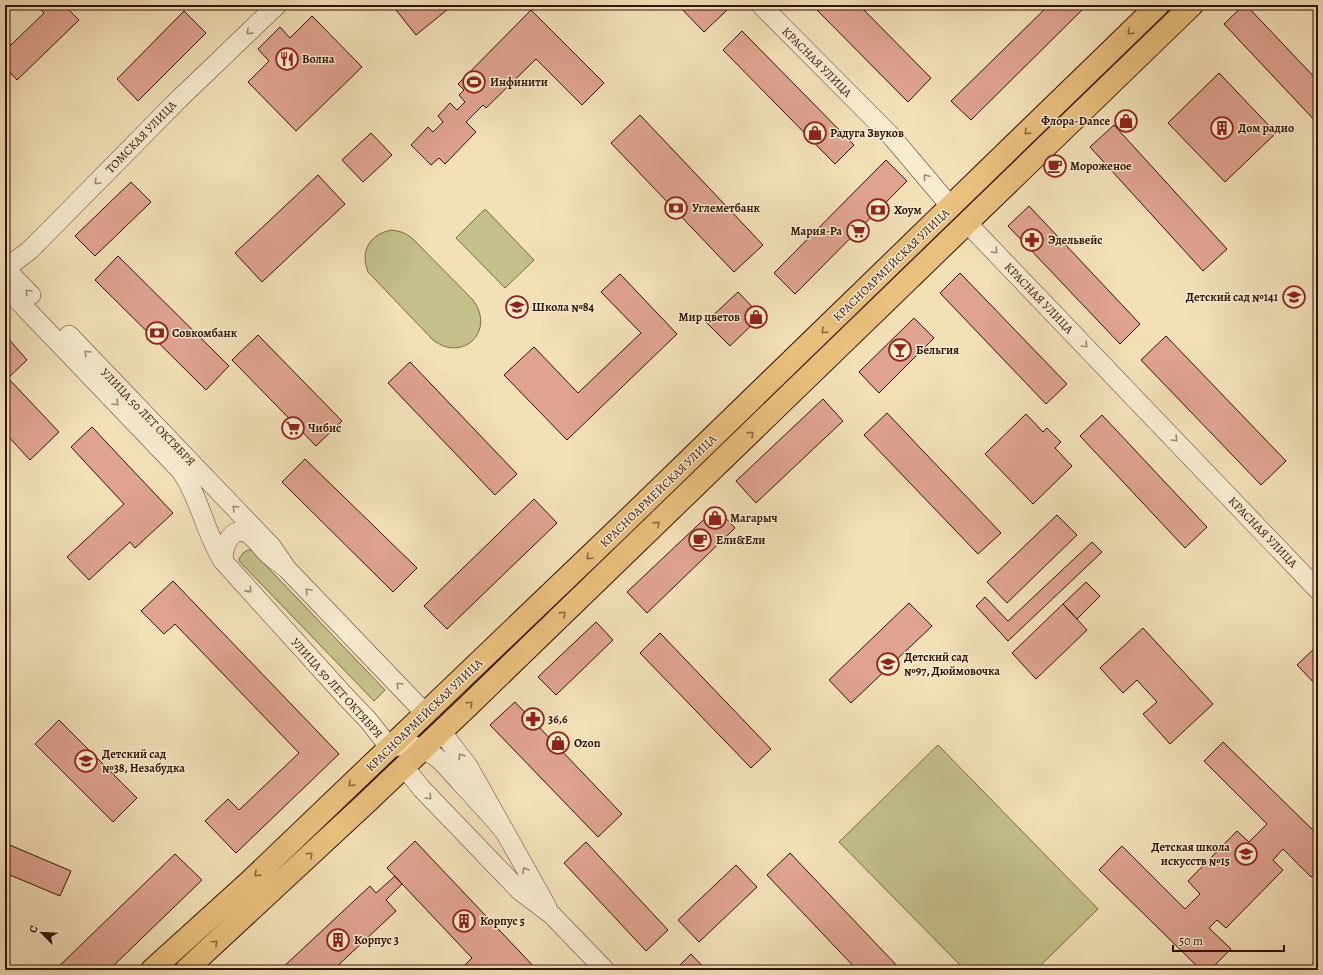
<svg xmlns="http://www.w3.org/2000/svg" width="1323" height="975" font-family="Alegreya,serif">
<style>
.green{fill:#c3c089;stroke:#7a6846}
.building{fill:#dfa390;stroke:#321104}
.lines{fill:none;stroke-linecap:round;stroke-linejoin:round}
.minor-casing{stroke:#624531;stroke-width:20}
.major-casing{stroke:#321104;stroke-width:24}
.minor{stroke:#f7ebd0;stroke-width:19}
.major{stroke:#e9c07c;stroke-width:22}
.oneway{stroke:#9e8974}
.oneway2{stroke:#8e6840}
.labels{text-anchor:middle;stroke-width:3;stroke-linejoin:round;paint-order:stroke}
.poi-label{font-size:12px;font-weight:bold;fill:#321104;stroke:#f7ebd0;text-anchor:start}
.street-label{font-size:12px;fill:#321104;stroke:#f7ebd0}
</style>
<rect width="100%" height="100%" fill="#f2e0b7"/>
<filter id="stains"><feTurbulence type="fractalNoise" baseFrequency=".005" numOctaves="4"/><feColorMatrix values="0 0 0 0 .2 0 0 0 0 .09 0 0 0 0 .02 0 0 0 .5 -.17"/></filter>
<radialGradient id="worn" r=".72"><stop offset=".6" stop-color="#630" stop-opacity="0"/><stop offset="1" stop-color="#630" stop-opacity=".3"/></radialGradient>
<path class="green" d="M 485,209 L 534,260 L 505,288 L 456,238 Z
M 391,230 C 400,231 406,233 413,239 L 473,300 C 496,331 463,363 433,340 L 368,272 C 360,251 369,235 391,230 Z
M 248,550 L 251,550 L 385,690 L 374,701 L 239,561 L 239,559 L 243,553 Z
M 938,745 L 1098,909 L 1036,970 L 965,970 L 839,842 Z"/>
<path class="building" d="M 36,5 L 64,5 L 79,20 L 17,80 L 5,67 L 5,38 L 11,45 L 44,13 Z
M 100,5 L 108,5 L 104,9 Z
M 392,5 L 453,5 L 416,35 Z
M 678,5 L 722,5 L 727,10 L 704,32 Z
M 812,5 L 859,5 L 931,78 L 908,102 Z
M 1049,5 L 1084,5 L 1086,6 L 971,120 L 951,101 Z
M 1244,5 L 1246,5 L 1318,81 L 1318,124 L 1224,24 Z
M 531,10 L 604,83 L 582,105 L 536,59 L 486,108 L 483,105 L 466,122 L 476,132 L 445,164 L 439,158 L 431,165 L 411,145 L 428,127 L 433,132 L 443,122 L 438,116 L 450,103 L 457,110 L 465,102 L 459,95 L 464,90 L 458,84 Z
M 184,11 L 206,33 L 138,101 L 117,79 Z
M 312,16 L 362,67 L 296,131 L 248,82 L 269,61 L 258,49 L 280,27 L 290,38 Z
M 742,31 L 854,145 L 835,164 L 723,50 Z
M 1219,73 L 1276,133 L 1225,182 L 1168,123 Z
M 640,115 L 763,245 L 734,272 L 611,143 Z
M 1114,125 L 1227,249 L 1203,271 L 1090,147 Z
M 371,133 L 392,155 L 363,182 L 342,160 Z
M 886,160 L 907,181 L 795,294 L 774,273 Z
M 318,175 L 345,204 L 262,282 L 235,253 Z
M 131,182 L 151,202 L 95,256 L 75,236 Z
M 1029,206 L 1140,324 L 1120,344 L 1008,226 Z
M 118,256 L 229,366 L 206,390 L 95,280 Z
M 960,273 L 1067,384 L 1046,404 L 940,293 Z
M 620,274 L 677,334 L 567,440 L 504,375 L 534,347 L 578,393 L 641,333 L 601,292 Z
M 738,292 L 761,316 L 730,346 L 706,322 Z
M 914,318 L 934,338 L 879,393 L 859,372 Z
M 258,335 L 342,421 L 316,446 L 232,360 Z
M 6,336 L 27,360 L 8,378 L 59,432 L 30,460 L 5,433 Z
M 1166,336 L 1286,461 L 1261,485 L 1141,360 Z
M 410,362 L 517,474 L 495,495 L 388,383 Z
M 823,399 L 843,421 L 756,503 L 736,481 Z
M 887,413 L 1001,533 L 978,554 L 864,435 Z
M 1026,414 L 1043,432 L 1047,428 L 1061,442 L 1055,448 L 1072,466 L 1033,504 L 985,454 Z
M 1102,415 L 1207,527 L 1185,548 L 1080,436 Z
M 92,427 L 173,513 L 135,548 L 130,542 L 89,580 L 67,557 L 124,504 L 71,447 Z
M 305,459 L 417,568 L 393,592 L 282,482 Z
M 534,499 L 557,523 L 447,629 L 424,606 Z
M 716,508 L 735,528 L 647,613 L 627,592 Z
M 1057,515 L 1077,535 L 1007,603 L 987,582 Z
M 1092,542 L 1102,552 L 1008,641 L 976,606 L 985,597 L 1008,621 Z
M 173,581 L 339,754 L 236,853 L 205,821 L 228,799 L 239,810 L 299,753 L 175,624 L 164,634 L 141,611 Z
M 1086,582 L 1100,596 L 1077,619 L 1063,604 Z
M 909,603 L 932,626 L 851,703 L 829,680 Z
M 1063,604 L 1087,630 L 1036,679 L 1012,653 Z
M 596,622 L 613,640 L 556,695 L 538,677 Z
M 1143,628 L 1213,704 L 1170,744 L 1143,714 L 1157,702 L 1137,680 L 1123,693 L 1100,668 Z
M 660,633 L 771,749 L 751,768 L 640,653 Z
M 1318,645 L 1318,687 L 1297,665 Z
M 515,702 L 622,814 L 598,837 L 490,725 Z
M 59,720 L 137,798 L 113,822 L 35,744 Z
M 1223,742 L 1318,835 L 1318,870 L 1311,877 L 1283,849 L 1273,860 L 1283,870 L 1226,928 L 1217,920 L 1209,928 L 1231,949 L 1210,970 L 1201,970 L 1099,870 L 1122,846 L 1185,909 L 1200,894 L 1188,881 L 1237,831 L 1249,842 L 1267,824 L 1204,761 Z
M 415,841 L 537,970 L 467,970 L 463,967 L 472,958 L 387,868 Z
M 586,842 L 668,930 L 646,951 L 564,863 Z
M 5,843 L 71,871 L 60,896 L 5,873 Z
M 790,853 L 901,970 L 857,970 L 767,875 Z
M 175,854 L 202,880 L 109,970 L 55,970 Z
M 736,865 L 757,887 L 699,942 L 678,920 Z
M 395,876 L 402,884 L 386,900 L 396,911 L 333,970 L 280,970 L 370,886 L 376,893 Z
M 691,954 L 706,970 L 675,970 Z"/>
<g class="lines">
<g class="minor-casing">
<path id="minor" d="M 761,5 L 892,137 L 951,207
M 967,223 L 1318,590
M 5,268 L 31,295
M 5,269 L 30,250 L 179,99 L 277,5
M 5,287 L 181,471 C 200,498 205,533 223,561 L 345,696 L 368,720 L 390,748 C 401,745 412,744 423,749 C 439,756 450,771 462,784 C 476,799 490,814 503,830
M 69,335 L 272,547 L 287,569
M 223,561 C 223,549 230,525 247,533 C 255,538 261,547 267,553 C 273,559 281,564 287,569 L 425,713
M 441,731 L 468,766 L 547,907
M 404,767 L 422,789 L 520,891 L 552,915 L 605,970"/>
</g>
<g class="major-casing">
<path id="major" d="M 152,970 L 247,884 L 619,528 L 1158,5
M 186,970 L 366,803 L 467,707 L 1192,5"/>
</g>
<use href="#minor" class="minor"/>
<use href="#major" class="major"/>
</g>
<defs><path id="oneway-chevron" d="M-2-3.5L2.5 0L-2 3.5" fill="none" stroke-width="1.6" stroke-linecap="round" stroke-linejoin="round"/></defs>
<g class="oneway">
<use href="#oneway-chevron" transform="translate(249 32) rotate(136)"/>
<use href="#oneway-chevron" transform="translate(926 177) rotate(-130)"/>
<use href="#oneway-chevron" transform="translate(97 182) rotate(134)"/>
<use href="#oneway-chevron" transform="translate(995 251) rotate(46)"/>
<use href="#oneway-chevron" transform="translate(28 292) rotate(-134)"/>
<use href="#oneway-chevron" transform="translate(1085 345) rotate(46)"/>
<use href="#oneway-chevron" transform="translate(87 353) rotate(-134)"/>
<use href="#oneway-chevron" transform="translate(116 403) rotate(46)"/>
<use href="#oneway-chevron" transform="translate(1175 439) rotate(46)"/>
<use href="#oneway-chevron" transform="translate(235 508) rotate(-134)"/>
<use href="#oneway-chevron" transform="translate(249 590) rotate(48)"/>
<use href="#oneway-chevron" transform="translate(308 591) rotate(-133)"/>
<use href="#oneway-chevron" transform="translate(399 685) rotate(-134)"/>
<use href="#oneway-chevron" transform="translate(461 756) rotate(-124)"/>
<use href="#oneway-chevron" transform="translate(429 797) rotate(46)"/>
<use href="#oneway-chevron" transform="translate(525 870) rotate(-119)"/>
</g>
<g class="oneway2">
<use href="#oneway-chevron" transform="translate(1130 32) rotate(136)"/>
<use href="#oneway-chevron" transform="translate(1027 132) rotate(136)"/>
<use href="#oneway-chevron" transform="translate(824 331) rotate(136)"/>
<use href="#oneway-chevron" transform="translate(751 434) rotate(-44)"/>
<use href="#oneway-chevron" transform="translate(657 524) rotate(-44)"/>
<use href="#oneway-chevron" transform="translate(589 557) rotate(136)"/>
<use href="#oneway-chevron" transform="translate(563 614) rotate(-44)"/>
<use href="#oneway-chevron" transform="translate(470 704) rotate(-44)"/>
<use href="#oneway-chevron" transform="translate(351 784) rotate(136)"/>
<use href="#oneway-chevron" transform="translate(310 855) rotate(-43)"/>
<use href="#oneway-chevron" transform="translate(257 874) rotate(136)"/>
<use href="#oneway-chevron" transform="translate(215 943) rotate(-43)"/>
</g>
<defs>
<g id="restaurant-ring" transform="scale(1.15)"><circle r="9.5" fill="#f7ebd0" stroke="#8f2418" stroke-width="1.5"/><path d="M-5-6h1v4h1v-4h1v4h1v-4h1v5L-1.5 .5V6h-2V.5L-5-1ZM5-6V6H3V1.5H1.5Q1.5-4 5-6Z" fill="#8f2418"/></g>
<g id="stadium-ring" transform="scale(1.15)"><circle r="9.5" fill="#f7ebd0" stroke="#8f2418" stroke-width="1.5"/><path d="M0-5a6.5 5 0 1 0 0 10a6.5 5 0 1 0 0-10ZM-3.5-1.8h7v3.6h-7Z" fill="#8f2418"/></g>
<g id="shop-ring" transform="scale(1.15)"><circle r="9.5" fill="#f7ebd0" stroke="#8f2418" stroke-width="1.5"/><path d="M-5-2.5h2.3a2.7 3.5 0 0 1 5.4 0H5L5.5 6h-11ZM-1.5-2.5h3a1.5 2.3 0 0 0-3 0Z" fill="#8f2418"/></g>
<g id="building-ring" transform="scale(1.15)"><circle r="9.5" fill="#f7ebd0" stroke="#8f2418" stroke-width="1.5"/><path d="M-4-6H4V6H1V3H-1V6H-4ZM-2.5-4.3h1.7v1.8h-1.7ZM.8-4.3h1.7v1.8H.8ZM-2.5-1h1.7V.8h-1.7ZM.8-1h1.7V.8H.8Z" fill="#8f2418"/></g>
<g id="cafe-ring" transform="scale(1.15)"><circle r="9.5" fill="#f7ebd0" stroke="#8f2418" stroke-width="1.5"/><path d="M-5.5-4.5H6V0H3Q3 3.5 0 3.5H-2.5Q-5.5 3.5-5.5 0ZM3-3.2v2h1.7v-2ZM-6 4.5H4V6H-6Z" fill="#8f2418"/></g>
<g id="bank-ring" transform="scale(1.15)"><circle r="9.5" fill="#f7ebd0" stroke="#8f2418" stroke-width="1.5"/><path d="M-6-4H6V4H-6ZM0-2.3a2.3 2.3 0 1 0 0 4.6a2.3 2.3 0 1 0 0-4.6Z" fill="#8f2418"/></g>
<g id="supermarket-ring" transform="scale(1.15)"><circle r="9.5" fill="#f7ebd0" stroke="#8f2418" stroke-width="1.5"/><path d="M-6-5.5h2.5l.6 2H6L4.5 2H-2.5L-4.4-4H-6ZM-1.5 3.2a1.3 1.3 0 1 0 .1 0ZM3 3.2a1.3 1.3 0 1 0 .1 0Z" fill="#8f2418"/></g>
<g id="pharmacy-ring" transform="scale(1.15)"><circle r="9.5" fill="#f7ebd0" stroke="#8f2418" stroke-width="1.5"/><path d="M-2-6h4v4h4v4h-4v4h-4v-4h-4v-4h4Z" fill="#8f2418"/></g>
<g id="school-ring" transform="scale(1.15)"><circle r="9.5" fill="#f7ebd0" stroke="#8f2418" stroke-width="1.5"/><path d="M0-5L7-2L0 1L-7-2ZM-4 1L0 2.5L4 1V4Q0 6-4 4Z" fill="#8f2418"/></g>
<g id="bar-ring" transform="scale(1.15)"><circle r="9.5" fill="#f7ebd0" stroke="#8f2418" stroke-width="1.5"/><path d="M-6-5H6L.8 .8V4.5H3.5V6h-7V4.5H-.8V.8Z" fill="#8f2418"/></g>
</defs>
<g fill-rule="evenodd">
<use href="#restaurant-ring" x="287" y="59"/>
<use href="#stadium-ring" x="474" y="82"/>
<use href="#shop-ring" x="1126" y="121"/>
<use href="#building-ring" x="1222" y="128"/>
<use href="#shop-ring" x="815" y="133"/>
<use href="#cafe-ring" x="1055" y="166"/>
<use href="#bank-ring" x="676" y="208"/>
<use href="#bank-ring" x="878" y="210"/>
<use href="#supermarket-ring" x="858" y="231"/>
<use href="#pharmacy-ring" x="1032" y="240"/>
<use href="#school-ring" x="1294" y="297"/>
<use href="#school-ring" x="517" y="307"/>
<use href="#shop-ring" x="756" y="317"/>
<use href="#bank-ring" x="157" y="333"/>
<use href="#bar-ring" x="900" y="350"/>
<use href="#supermarket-ring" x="293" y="428"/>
<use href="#shop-ring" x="715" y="518"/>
<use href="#cafe-ring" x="700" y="540"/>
<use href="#school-ring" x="888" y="664"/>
<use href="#pharmacy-ring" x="533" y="719"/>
<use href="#shop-ring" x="558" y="743"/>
<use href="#school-ring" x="86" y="761"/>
<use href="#school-ring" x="1246" y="854"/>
<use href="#building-ring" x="464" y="921"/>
<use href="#building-ring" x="338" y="940"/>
</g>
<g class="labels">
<g class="poi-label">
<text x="302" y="63">Волна</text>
<text x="490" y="86">Инфинити</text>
<text x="1110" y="125" text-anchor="end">Флора-Dance</text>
<text x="1238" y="132">Дом радио</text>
<text x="830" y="137">Радуга Звуков</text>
<text x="1070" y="170">Мороженое</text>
<text x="692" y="212">Углеметбанк</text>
<text x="894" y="214">Хоум</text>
<text x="842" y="235" text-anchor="end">Мария-Ра</text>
<text x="1048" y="244">Эдельвейс</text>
<text x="1278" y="301" text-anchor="end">Детский сад №141</text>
<text x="532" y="311">Школа №84</text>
<text x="740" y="321" text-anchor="end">Мир цветов</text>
<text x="172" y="337">Совкомбанк</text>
<text x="916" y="354">Бельгия</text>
<text x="308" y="432">Чибис</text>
<text x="730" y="522">Магарыч</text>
<text x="716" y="544">Ели&amp;Ели</text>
<text x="904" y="661">Детский сад<tspan x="904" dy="14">№97, Дюймовочка</tspan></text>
<text x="548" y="723">36,6</text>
<text x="574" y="747">Ozon</text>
<text x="102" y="758">Детский сад<tspan x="102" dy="14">№38, Незабудка</tspan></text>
<text x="1230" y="851" text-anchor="end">Детская школа<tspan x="1230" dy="14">искусств №15</tspan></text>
<text x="480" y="925">Корпус 5</text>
<text x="354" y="944">Корпус 3</text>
</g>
<g class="street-label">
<text transform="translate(817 62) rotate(45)" y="4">КРАСНАЯ УЛИЦА</text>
<text transform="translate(141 137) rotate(-46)" y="4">ТОМСКАЯ УЛИЦА</text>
<text transform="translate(891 265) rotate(-44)" y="4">КРАСНОАРМЕЙСКАЯ УЛИЦА</text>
<text transform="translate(1039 298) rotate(46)" y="4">КРАСНАЯ УЛИЦА</text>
<text transform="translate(148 417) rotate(46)" y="4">УЛИЦА 50 ЛЕТ ОКТЯБРЯ</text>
<text transform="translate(658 491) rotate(-44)" y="4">КРАСНОАРМЕЙСКАЯ УЛИЦА</text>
<text transform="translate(1263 532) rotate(46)" y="4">КРАСНАЯ УЛИЦА</text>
<text transform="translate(337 688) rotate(48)" y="4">УЛИЦА 50 ЛЕТ ОКТЯБРЯ</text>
<text transform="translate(424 715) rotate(-44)" y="4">КРАСНОАРМЕЙСКАЯ УЛИЦА</text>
</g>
</g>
<rect width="1323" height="975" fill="none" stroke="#f2e0b7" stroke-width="20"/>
<rect x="6" y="6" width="1311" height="963" fill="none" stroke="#321104" stroke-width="2"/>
<rect x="10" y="10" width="1303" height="955" fill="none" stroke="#321104"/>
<g transform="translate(42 933) rotate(294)" stroke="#f7ebd0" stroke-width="3" paint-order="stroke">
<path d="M0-3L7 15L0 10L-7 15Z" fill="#321104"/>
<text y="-6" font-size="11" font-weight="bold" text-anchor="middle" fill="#321104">С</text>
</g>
<path d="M1173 945v6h111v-6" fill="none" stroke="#321104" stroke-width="2"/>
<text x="1179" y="945" font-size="12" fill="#321104" stroke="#f7ebd0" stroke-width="3" paint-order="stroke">50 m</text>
<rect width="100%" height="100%" filter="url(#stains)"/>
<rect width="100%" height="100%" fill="url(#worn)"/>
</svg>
